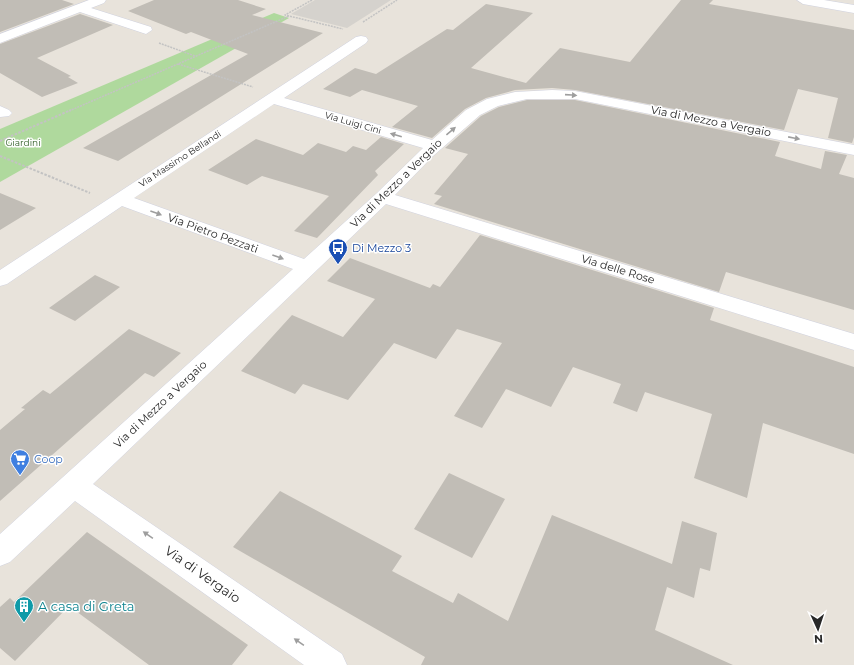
<svg xmlns="http://www.w3.org/2000/svg" width="854" height="665" font-family="Montserrat,sans-serif">
<style>
.green{fill:#afd99d}
.plaza{fill:#d5d2cd}
.building{fill:#c1bdb6}
.lines{fill:none;stroke-linecap:round;stroke-linejoin:round}
.street-casing{stroke:#d0d2df;stroke-width:1}
.path-far1{stroke:#c3c3c3;stroke-width:1.5;stroke-dasharray:2 1;stroke-linecap:butt}
.path{stroke:#c3c3c3;stroke-width:2;stroke-dasharray:2.5 1.5;stroke-linecap:butt}
.street{fill:#fff;fill-rule:evenodd}
.oneway{fill:#9e9e9e}
.labels{text-anchor:middle;stroke-width:3;stroke-linejoin:round;paint-order:stroke}
.far-street-label{font-size:9px;fill:#282828;stroke:#fff}
.far-park-label{font-size:9px;fill:#2b5b21;stroke:#fff}
.street-label{font-size:11px;fill:#282828;stroke:#fff}
.transit-label{font-size:11px;fill:#164399;stroke:#fff;text-anchor:start}
.shop-label{font-size:11px;fill:#366cbe;stroke:#fff;text-anchor:start}
.near-street-label{font-size:13px;fill:#282828;stroke:#fff}
.near-culture-label{font-size:13px;fill:#0d838f;stroke:#fff;text-anchor:start}
</style>
<rect width="100%" height="100%" fill="#e8e3db"/>
<path class="green" d="M 274,13 L 289,18 L 0,182 L 0,129 Z"/>
<path class="plaza" d="M 315,0 L 391,0 L 347,28 L 291,14 Z"/>
<path class="building" d="M 0,0 L 62,0 L 74,4 L 0,32 Z
M 154,0 L 238,0 L 266,9 L 252,15 L 323,33 L 118,161 L 83,148 L 248,54 L 191,32 L 186,34 L 128,11 Z
M 681,0 L 713,0 L 709,4 L 854,30 L 854,137 L 852,143 L 828,138 L 838,98 L 798,89 L 784,130 L 575,90 L 552,88 L 515,90 L 486,98 L 465,109 L 432,138 L 392,127 L 418,106 L 362,90 L 350,97 L 323,89 L 355,68 L 376,74 L 447,29 L 453,30 L 486,4 L 533,13 L 471,68 L 526,83 L 560,48 L 630,62 Z
M 80,14 L 113,25 L 37,58 L 71,76 L 68,77 L 78,83 L 42,97 L 0,73 L 0,44 Z
M 527,100 L 575,100 L 780,142 L 775,156 L 821,169 L 825,151 L 847,155 L 839,174 L 854,178 L 854,310 L 726,272 L 719,292 L 434,204 L 442,196 L 434,194 L 468,154 L 445,148 L 481,116 L 499,107 Z
M 381,137 L 404,144 L 375,171 L 378,175 L 317,238 L 294,231 L 329,196 L 262,176 L 247,185 L 208,170 L 256,139 L 303,155 L 318,143 L 346,152 L 353,146 L 366,150 Z
M 0,193 L 36,208 L 0,230 Z
M 480,235 L 714,308 L 710,320 L 854,367 L 854,454 L 763,423 L 747,498 L 694,478 L 712,414 L 645,392 L 637,412 L 613,403 L 621,384 L 573,367 L 551,407 L 506,389 L 482,428 L 454,416 L 502,343 L 457,329 L 436,359 L 394,343 L 348,400 L 303,384 L 295,394 L 241,371 L 292,315 L 343,337 L 375,299 L 327,281 L 350,258 L 430,288 L 433,284 L 440,287 Z
M 95,275 L 120,287 L 75,321 L 49,308 Z
M 129,329 L 181,353 L 154,377 L 145,373 L 0,501 L 0,430 L 25,409 L 21,408 L 43,390 L 50,394 Z
M 449,473 L 505,499 L 472,558 L 414,529 Z
M 280,491 L 402,556 L 392,571 L 453,603 L 458,593 L 508,621 L 552,515 L 672,564 L 682,521 L 717,533 L 710,571 L 700,568 L 694,598 L 667,587 L 655,630 L 733,665 L 421,665 L 425,657 L 233,547 Z
M 87,532 L 248,645 L 232,665 L 149,665 L 69,606 L 15,661 L 0,648 L 0,607 L 10,598 L 14,602 Z"/>
<g class="lines">
<g class="street-casing">
<path id="street" d="M 89,0 L 106,0 L 104,3 L 91,8 L 151,27 L 152,30 L 146,34 L 80,12 L 0,43 L 0,34 Z
M 797,0 L 824,0 L 854,5 L 854,13 L 803,4 Z
M 361,36 L 366,37 L 368,40 L 366,43 L 284,98 L 432,140 L 466,110 L 487,99 L 515,92 L 552,90 L 575,91 L 854,145 L 854,155 L 575,99 L 527,99 L 498,106 L 480,115 L 433,156 L 395,195 L 854,334 L 854,350 L 386,204 L 93,484 L 342,654 L 347,665 L 304,665 L 75,501 L 10,562 L 0,566 L 0,534 L 293,269 L 122,206 L 7,284 L 0,286 L 0,270 L 356,37 ZM 274,104 L 423,148 L 377,193 L 304,259 L 134,198 Z
M 0,106 L 9,110 L 12,113 L 9,116 L 0,117 Z"/>
</g>
<path class="path-far1" d="M 312,0 L 285,15 L 343,29
M 363,22 L 397,0
M 159,43 L 195,56
M 178,64 L 253,87
M 69,111 L 289,16"/>
<path class="path" d="M 0,141 L 71,110
M 0,156 L 90,193"/>
<use href="#street" class="street"/>
</g>
<defs><path id="oneway-solid" d="M-6-.8H1V-3.2L6.5 0L1 3.2V.8H-6Z"/></defs>
<g class="oneway">
<use href="#oneway-solid" transform="translate(571 95) rotate(4)"/>
<use href="#oneway-solid" transform="translate(451 131) rotate(-40)"/>
<use href="#oneway-solid" transform="translate(396 135) rotate(-164)"/>
<use href="#oneway-solid" transform="translate(794 138) rotate(11)"/>
<use href="#oneway-solid" transform="translate(156 213) rotate(20)"/>
<use href="#oneway-solid" transform="translate(278 257) rotate(20)"/>
<use href="#oneway-solid" transform="translate(148 535) rotate(-145)"/>
<use href="#oneway-solid" transform="translate(299 642) rotate(-145)"/>
</g>
<defs>
<g id="bus-pin" transform="scale(1)"><path d="M0 17L-7.5 6A9.5 9.5 0 1 1 7.5 6Z" fill="#1a4fb4" stroke="#fff"/><path d="M-5-6H5V4H4V6H2V4H-2V6H-4V4H-5ZM-3.5-4V0h7V-4ZM-3.5 1.2v1.5H-2V1.2ZM2 1.2v1.5H3.5V1.2Z" fill="#fff"/></g>
<g id="supermarket-pin" transform="scale(1)"><path d="M0 17L-7.5 6A9.5 9.5 0 1 1 7.5 6Z" fill="#3f7fe0" stroke="#fff"/><path d="M-6-5.5h2.5l.6 2H6L4.5 2H-2.5L-4.4-4H-6ZM-1.5 3.2a1.3 1.3 0 1 0 .1 0ZM3 3.2a1.3 1.3 0 1 0 .1 0Z" fill="#fff"/></g>
<g id="building-pin" transform="scale(1)"><path d="M0 17L-7.5 6A9.5 9.5 0 1 1 7.5 6Z" fill="#0f9aa8" stroke="#fff"/><path d="M-4-6H4V6H1V3H-1V6H-4ZM-2.5-4.3h1.7v1.8h-1.7ZM.8-4.3h1.7v1.8H.8ZM-2.5-1h1.7V.8h-1.7ZM.8-1h1.7V.8H.8Z" fill="#fff"/></g>
</defs>
<g fill-rule="evenodd">
<use href="#bus-pin" x="338" y="248"/>
<use href="#supermarket-pin" x="20" y="459"/>
<use href="#building-pin" x="24" y="606"/>
</g>
<g class="labels">
<g class="far-street-label">
<text transform="translate(353 123) rotate(16)" y="3">Via Luigi Cini</text>
<text transform="translate(180 159) rotate(-33)" y="3">Via Massimo Bellandi</text>
</g>
<g class="far-park-label">
<text x="23" y="146">Giardini</text>
</g>
<g class="street-label">
<text transform="translate(711 121) rotate(11)" y="4">Via di Mezzo a Vergaio</text>
<text transform="translate(396 183) rotate(-44)" y="4">Via di Mezzo a Vergaio</text>
<text transform="translate(213 233) rotate(20)" y="4">Via Pietro Pezzati</text>
<text transform="translate(618 269) rotate(17)" y="4">Via delle Rose</text>
<text transform="translate(160 404) rotate(-43)" y="4">Via di Mezzo a Vergaio</text>
</g>
<g class="transit-label">
<text x="352" y="252">Di Mezzo 3</text>
</g>
<g class="shop-label">
<text x="34" y="463">Coop</text>
</g>
<g class="near-street-label">
<text transform="translate(203 574) rotate(35)" y="5">Via di Vergaio</text>
</g>
<g class="near-culture-label">
<text x="38" y="611">A casa di Greta</text>
</g>
</g>
<g transform="translate(818 629) rotate(177)" stroke="#ffffff" stroke-width="3" paint-order="stroke">
<path d="M0-3L7 15L0 10L-7 15Z" fill="#282828"/>
<text y="-6" font-size="11" font-weight="bold" text-anchor="middle" fill="#282828">N</text>
</g>
</svg>
